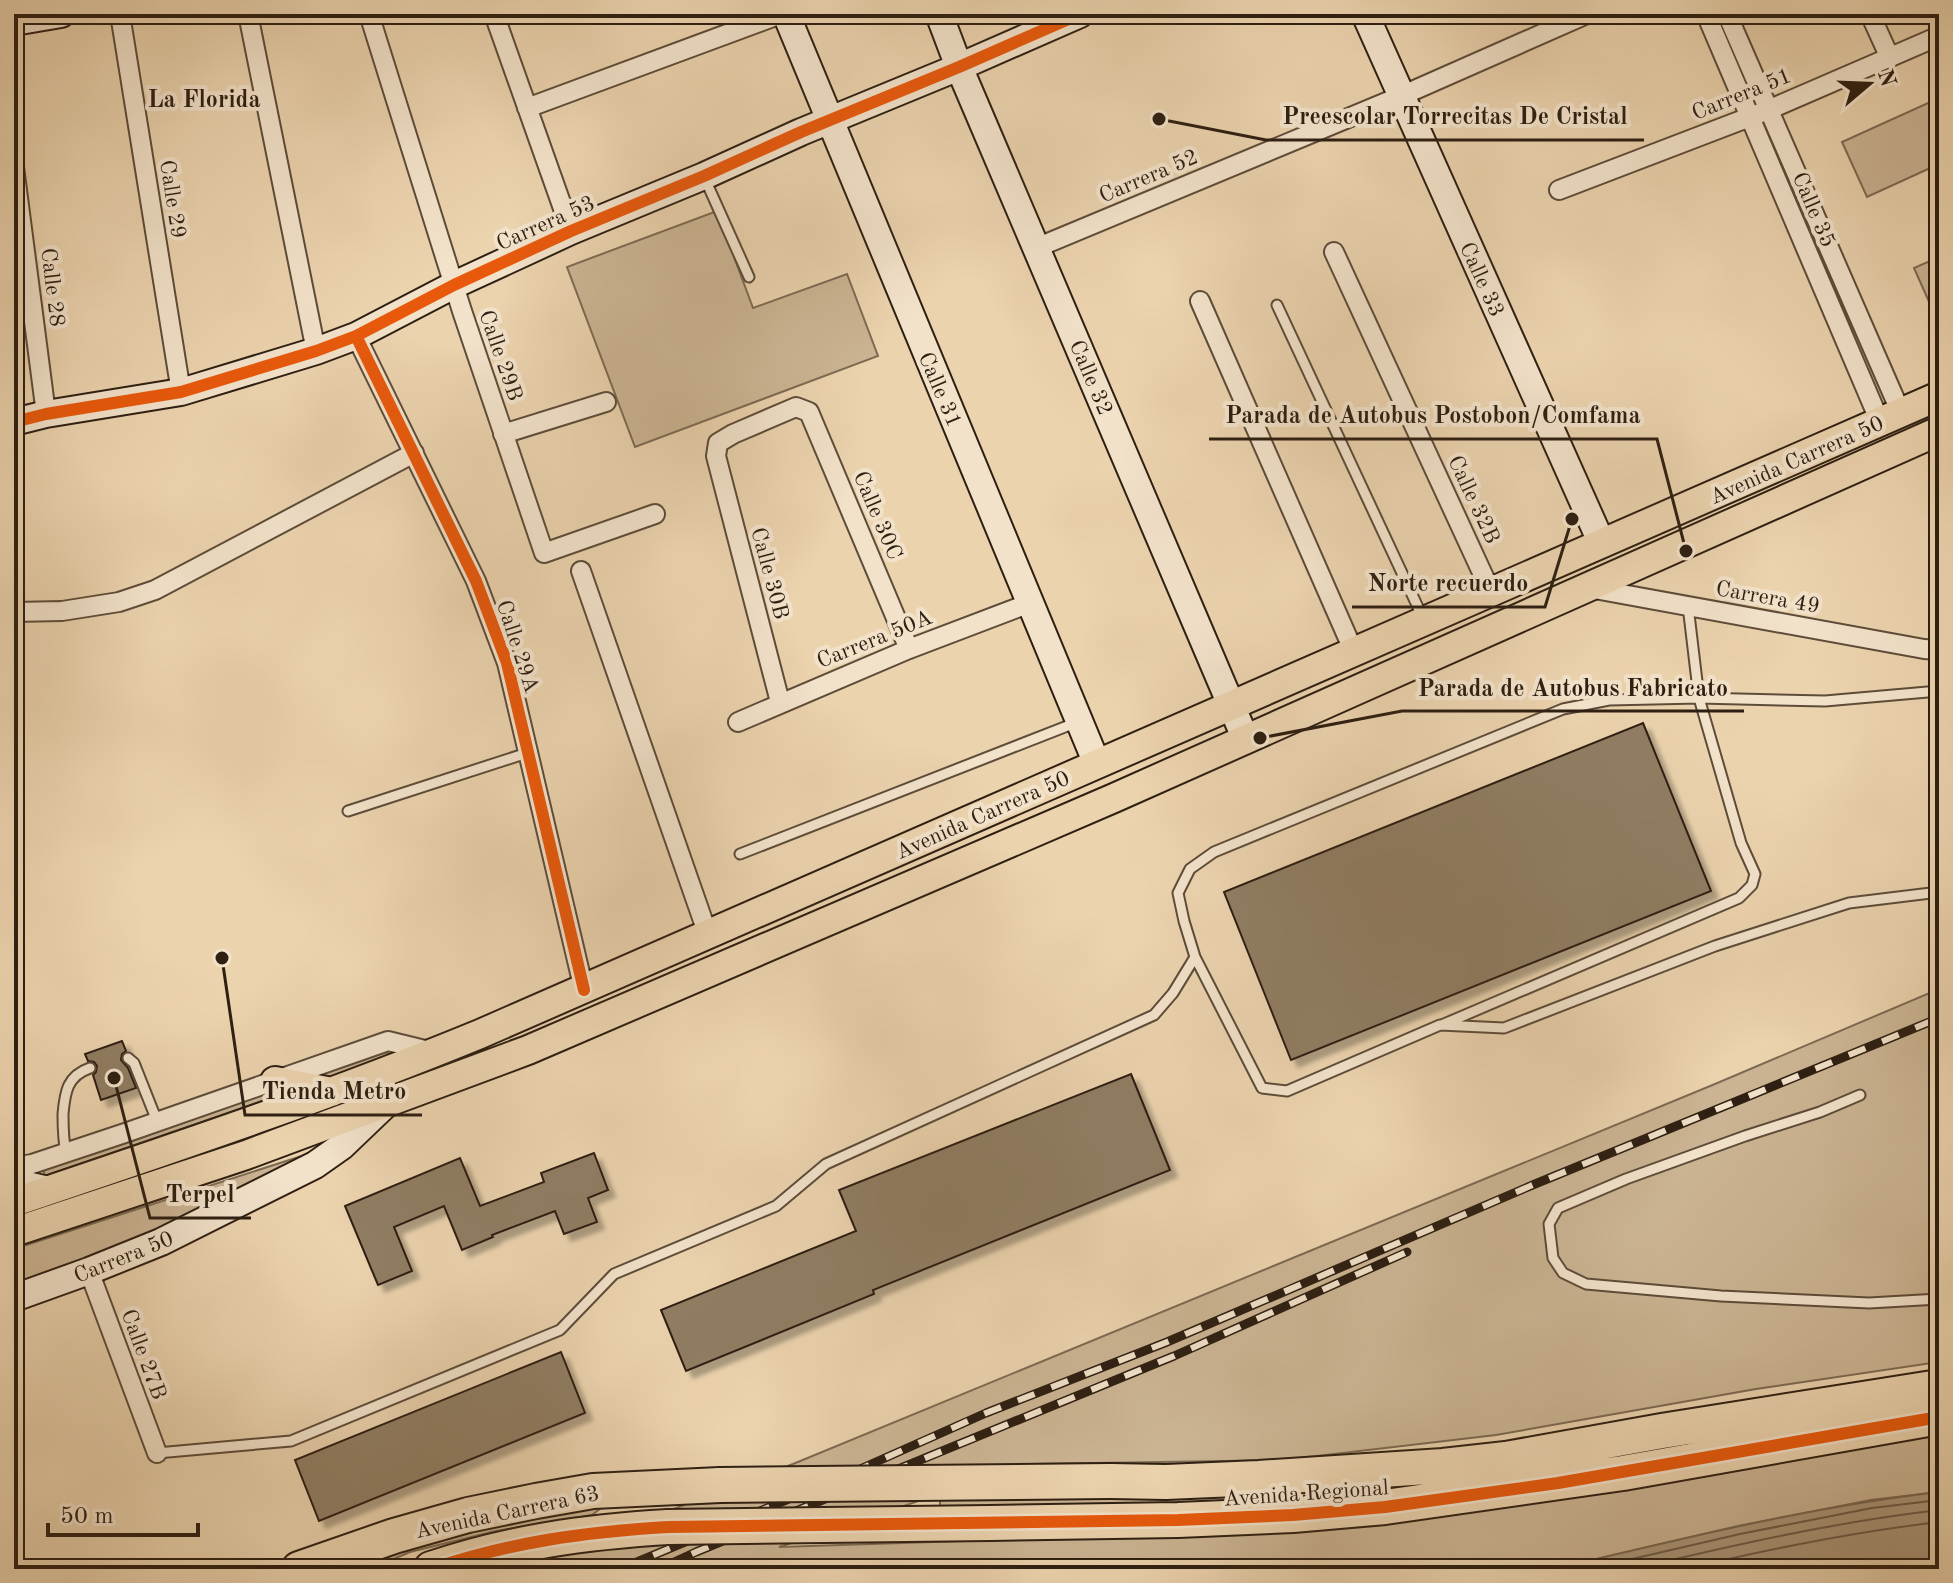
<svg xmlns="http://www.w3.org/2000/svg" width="1953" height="1583" font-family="'Old Standard TT',serif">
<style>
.green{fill:#cbb493;stroke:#7c6a52;stroke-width:2}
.water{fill:#ab9679;stroke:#796650;stroke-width:2}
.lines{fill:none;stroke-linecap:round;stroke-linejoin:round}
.shore{stroke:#6c5a46;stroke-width:2}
.building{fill:#907d63;stroke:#2e1f12;stroke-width:2;filter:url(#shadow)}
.lane-casing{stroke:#5d4c39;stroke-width:13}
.street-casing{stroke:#5d4c39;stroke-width:22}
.secondary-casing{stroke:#2e1f12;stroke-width:30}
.primary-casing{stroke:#2e1f12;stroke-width:32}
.highway-casing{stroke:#2e1f12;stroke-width:38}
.lane{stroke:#f2e2ca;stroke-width:9}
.street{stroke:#f2e2ca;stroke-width:18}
.secondary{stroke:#f2e2ca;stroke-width:26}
.primary{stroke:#ebd3ae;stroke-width:28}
.highway{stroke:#ebd3ae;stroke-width:34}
.rail-casing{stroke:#2e1f12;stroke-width:9}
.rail{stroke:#f2e2ca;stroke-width:6;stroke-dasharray:18;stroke-linecap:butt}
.highway-bridge-casing{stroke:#2e1f12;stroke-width:38;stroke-linecap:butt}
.highway-bridge{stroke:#ebd3ae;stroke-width:34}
.cycleway-casing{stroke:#f2e2ca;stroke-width:17}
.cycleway{stroke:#e8590c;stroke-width:12}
.labels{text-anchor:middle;stroke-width:8;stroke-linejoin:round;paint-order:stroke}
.street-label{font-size:22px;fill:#2e1f12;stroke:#f2e2ca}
.neighbourhood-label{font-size:24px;font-weight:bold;fill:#2e1f12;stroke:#f2e2ca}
.leader{fill:none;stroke:#2e1f12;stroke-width:3}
.callout-dot{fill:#2e1f12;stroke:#f2e2ca;stroke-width:3}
.callout-label{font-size:24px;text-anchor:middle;font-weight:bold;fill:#2e1f12;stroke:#f2e2ca;stroke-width:8;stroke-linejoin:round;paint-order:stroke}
</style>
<defs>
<filter id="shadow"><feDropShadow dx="7" dy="7" stdDeviation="2" flood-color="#0004"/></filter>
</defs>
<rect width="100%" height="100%" fill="#ebd3ae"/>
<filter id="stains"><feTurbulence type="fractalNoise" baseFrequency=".0025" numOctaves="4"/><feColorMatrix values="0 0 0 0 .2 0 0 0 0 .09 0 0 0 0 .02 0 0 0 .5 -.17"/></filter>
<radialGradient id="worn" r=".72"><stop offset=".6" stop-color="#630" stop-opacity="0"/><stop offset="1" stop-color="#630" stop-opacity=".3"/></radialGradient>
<path class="green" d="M 1939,98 L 1939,164 L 1867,197 L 1842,142 Z
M 717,211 L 753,308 L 847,274 L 878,356 L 635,447 L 567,267 Z
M 1939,257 L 1939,322 L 1938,322 L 1914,268 Z
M 1939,989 L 1939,1362 L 1756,1389 L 1496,1435 L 1283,1460 L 1031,1464 L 779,1547 L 1146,1535 L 1939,1426 L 1939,1492 L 1871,1500 L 1738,1526 L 1554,1569 L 497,1569 L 549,1556 L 793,1464 L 1715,1084 Z
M 386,1049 L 389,1058 L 325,1080 L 309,1076 Z
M 278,1089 L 280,1095 L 45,1176 L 43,1169 Z
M 311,1153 L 150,1237 L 14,1284 L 14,1249 Z
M 1488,1481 L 1293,1501 L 940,1507 L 940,1495 Z
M 605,1505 L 592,1515 L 496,1531 L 410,1552 L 370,1569 L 329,1569 L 376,1549 Z"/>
<path class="water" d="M 1939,1492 L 1939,1569 L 1554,1569 C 1681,1539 1809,1507 1939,1492 Z"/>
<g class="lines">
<path class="shore" d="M 1589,1569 L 1740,1534 L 1872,1508 L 1939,1500
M 1633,1569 C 1734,1545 1835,1522 1939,1510
M 1685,1569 C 1769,1549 1853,1532 1939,1522"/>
</g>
<path class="building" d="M 1643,723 L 1711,891 L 1291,1060 L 1224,892 Z
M 122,1041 L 126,1051 L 122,1054 L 121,1060 L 128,1068 L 136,1088 L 101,1100 L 93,1075 L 96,1072 L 97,1066 L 94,1062 L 88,1061 L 85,1054 Z
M 1131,1074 L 1170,1170 L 873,1290 L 874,1294 L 686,1371 L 661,1310 L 856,1231 L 839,1190 Z
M 594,1153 L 608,1190 L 588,1198 L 597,1222 L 564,1234 L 555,1211 L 492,1235 L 493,1237 L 462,1250 L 444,1206 L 394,1227 L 412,1271 L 378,1285 L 345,1206 L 460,1158 L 480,1206 L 544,1182 L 541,1173 Z
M 561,1352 L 585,1413 L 319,1521 L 295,1460 Z"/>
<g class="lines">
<g class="lane-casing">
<path id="lane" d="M 705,179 L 749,277
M 1277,305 L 1423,618
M 1939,691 L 1825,701 L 1699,698 L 1609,700 L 1563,709 L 1214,852 L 1190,869 L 1178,893 L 1184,921 L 1195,957 L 1262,1088 L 1287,1091 L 1440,1025 L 1504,1028 L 1715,946 L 1849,903 L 1939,892
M 348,811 L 527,753
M 740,854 L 1075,723
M 1444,1024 L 1739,898 L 1752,885 L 1755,874 L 1741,843 L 1699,698 L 1688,606
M 128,1058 L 134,1063 L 157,1121
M 1860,1095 L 1820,1112 L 1745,1136 L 1626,1179 L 1558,1208 L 1549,1224 L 1553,1258 L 1563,1273 L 1586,1284 L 1721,1296 L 1869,1303 L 1939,1299
M 66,1153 C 63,1139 63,1128 63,1114 C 65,1092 67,1076 90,1068
M 157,1453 L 291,1441 L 560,1330 L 614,1274 L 776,1206 L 826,1164 L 1154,1015 L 1173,993 L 1195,957"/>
</g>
<g class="street-casing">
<path id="street" d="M 120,14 L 181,392
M 248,14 L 316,351
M 369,14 L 462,311 L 544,553 L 655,514
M 494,14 L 571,231
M 1706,14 L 1880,422
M 1727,14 L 1901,413
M 1870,14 L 1890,58
M 527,108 L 781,14
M 14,167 L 46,414
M 1559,190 L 1768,110 L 1939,36
M 1036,248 L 1401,96 L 1587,14
M 1334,252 L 1491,592
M 1200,301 L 1354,652
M 356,336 L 476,581 L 507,663 L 584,990
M 503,434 L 606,402
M 581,571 L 708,935
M 1589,588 L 1924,649 L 1939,650
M 14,612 L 62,611 L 119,602 L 155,590 L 414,453
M 780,702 L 716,456 L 718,443 L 733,434 L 796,407 L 809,412 L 909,649
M 738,722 L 909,649 L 1030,603
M 14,1167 L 32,1164 L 125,1133 L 388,1041 L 433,1052
M 89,1271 L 157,1453"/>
</g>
<g class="secondary-casing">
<path id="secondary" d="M 786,14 L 1097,764
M 939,14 L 959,67 L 1246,740
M 1365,14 L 1602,544
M 14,22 L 61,14
M 14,422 L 46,414 L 181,392 L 316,351 L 356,336 L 454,285 L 571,231 L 704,176 L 801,132 L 959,67 L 1080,14
M 14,1182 L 48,1190
M 14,1298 L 89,1271 L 161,1242 L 315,1165 L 342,1146 L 388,1102 L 378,1076"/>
</g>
<g class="primary-casing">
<path id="primary" d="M 275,1081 L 332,1092
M 14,1202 C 171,1149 327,1097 480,1034 L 1939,396
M 14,1232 L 246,1155 L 528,1050 L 1114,798 L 1939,431"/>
</g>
<g class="highway-casing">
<path id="highway" d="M 1110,1481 L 1166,1482 L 1259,1478 L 1443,1466 L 1506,1459 L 1662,1431 L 1939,1387
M 990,1523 L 1178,1520 L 1293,1515 L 1385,1507 L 1623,1473 L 1939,1417
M 299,1569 L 394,1536 L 468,1515 L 536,1501 L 593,1491 L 720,1485
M 431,1569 C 512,1542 584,1532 668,1527"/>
</g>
<use href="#lane" class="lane"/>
<use href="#street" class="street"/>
<use href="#secondary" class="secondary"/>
<use href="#primary" class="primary"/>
<use href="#highway" class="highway"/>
<g class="rail-casing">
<path id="rail" d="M 620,1569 L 849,1474 L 986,1413 L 1167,1342 L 1535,1184 L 1939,1018
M 659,1569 L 696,1552 L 1174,1356 L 1407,1252"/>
</g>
<use href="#rail" class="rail"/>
<g class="highway-bridge-casing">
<path id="highway-bridge" d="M 720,1485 L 1110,1481
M 668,1527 L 990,1523"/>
</g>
<use href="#highway-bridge" class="highway-bridge"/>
<g class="cycleway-casing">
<path id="cycleway" d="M 356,336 L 476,581 L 507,663 L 584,990
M 14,422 L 46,414 L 181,392 L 316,351 L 356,336 L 454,285 L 571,231 L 704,176 L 801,132 L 959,67 L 1080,14
M 431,1569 C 512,1542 584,1532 668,1527 L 1178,1520 L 1293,1515 L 1385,1507 L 1558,1483 L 1939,1417"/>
</g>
<use href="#cycleway" class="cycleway"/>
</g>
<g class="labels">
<g class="street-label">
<text transform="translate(1741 93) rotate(-22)" y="8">Carrera 51</text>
<text transform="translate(1148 175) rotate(-23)" y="8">Carrera 52</text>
<text transform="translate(174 199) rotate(81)" y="8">Calle 29</text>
<text transform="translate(1815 209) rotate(67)" y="8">Calle 35</text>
<text transform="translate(545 222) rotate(-24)" y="8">Carrera 53</text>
<text transform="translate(1483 279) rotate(66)" y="8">Calle 33</text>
<text transform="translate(54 287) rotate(83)" y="8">Calle 28</text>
<text transform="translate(502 355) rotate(71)" y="8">Calle 29B</text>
<text transform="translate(1092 377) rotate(67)" y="8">Calle 32</text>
<text transform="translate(941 389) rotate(67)" y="8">Calle 31</text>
<text transform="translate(1796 459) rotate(-24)" y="8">Avenida Carrera 50</text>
<text transform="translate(1475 499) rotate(65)" y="8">Calle 32B</text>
<text transform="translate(879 515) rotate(67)" y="8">Calle 30C</text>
<text transform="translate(771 573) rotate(75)" y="8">Calle 30B</text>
<text transform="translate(1768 596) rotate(10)" y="8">Carrera 49</text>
<text transform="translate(874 638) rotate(-22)" y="8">Carrera 50A</text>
<text transform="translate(519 646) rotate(72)" y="8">Calle 29A</text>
<text transform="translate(982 814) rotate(-24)" y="8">Avenida Carrera 50</text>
<text transform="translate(123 1256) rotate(-22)" y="8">Carrera 50</text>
<text transform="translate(145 1354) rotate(70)" y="8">Calle 27B</text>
<text transform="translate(1306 1492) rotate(-4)" y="8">Avenida Regional</text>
<text transform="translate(507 1511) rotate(-12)" y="8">Avenida Carrera 63</text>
</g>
<g class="neighbourhood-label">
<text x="204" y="107">La Florida</text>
</g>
</g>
<path class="leader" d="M1159 119L1266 140H1644M1686 551L1657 439H1209M1572 519L1545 607H1352M1260 738L1402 711H1744M222 958L245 1115H422M114 1078L150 1218H251"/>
<g class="callout-dot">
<circle cx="1159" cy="119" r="8"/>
<circle cx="1686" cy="551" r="8"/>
<circle cx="1572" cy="519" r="8"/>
<circle cx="1260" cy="738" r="8"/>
<circle cx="222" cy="958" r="8"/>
<circle cx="114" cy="1078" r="8"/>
</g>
<g class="callout-label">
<text x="1455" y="124">Preescolar Torrecitas De Cristal</text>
<text x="1433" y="423">Parada de Autobus Postobon/Comfama</text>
<text x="1448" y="591">Norte recuerdo</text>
<text x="1573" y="696">Parada de Autobus Fabricato</text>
<text x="334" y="1099">Tienda Metro</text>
<text x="200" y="1202">Terpel</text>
</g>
<rect width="1953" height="1583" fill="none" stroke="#ebd3ae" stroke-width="48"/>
<rect x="16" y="16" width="1921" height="1551" fill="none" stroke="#2e1f12" stroke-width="4"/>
<rect x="24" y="24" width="1905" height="1535" fill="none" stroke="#2e1f12" stroke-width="2"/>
<g transform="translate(1869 84) rotate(71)" stroke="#f2e2ca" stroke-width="6" paint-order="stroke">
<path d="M0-6L14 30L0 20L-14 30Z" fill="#2e1f12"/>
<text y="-12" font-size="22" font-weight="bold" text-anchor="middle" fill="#2e1f12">N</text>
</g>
<path d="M48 1523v12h150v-12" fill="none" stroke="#2e1f12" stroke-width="4"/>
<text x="60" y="1523" font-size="24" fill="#2e1f12" stroke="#f2e2ca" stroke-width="6" paint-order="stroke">50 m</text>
<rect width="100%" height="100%" filter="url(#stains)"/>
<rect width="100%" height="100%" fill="url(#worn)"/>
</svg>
